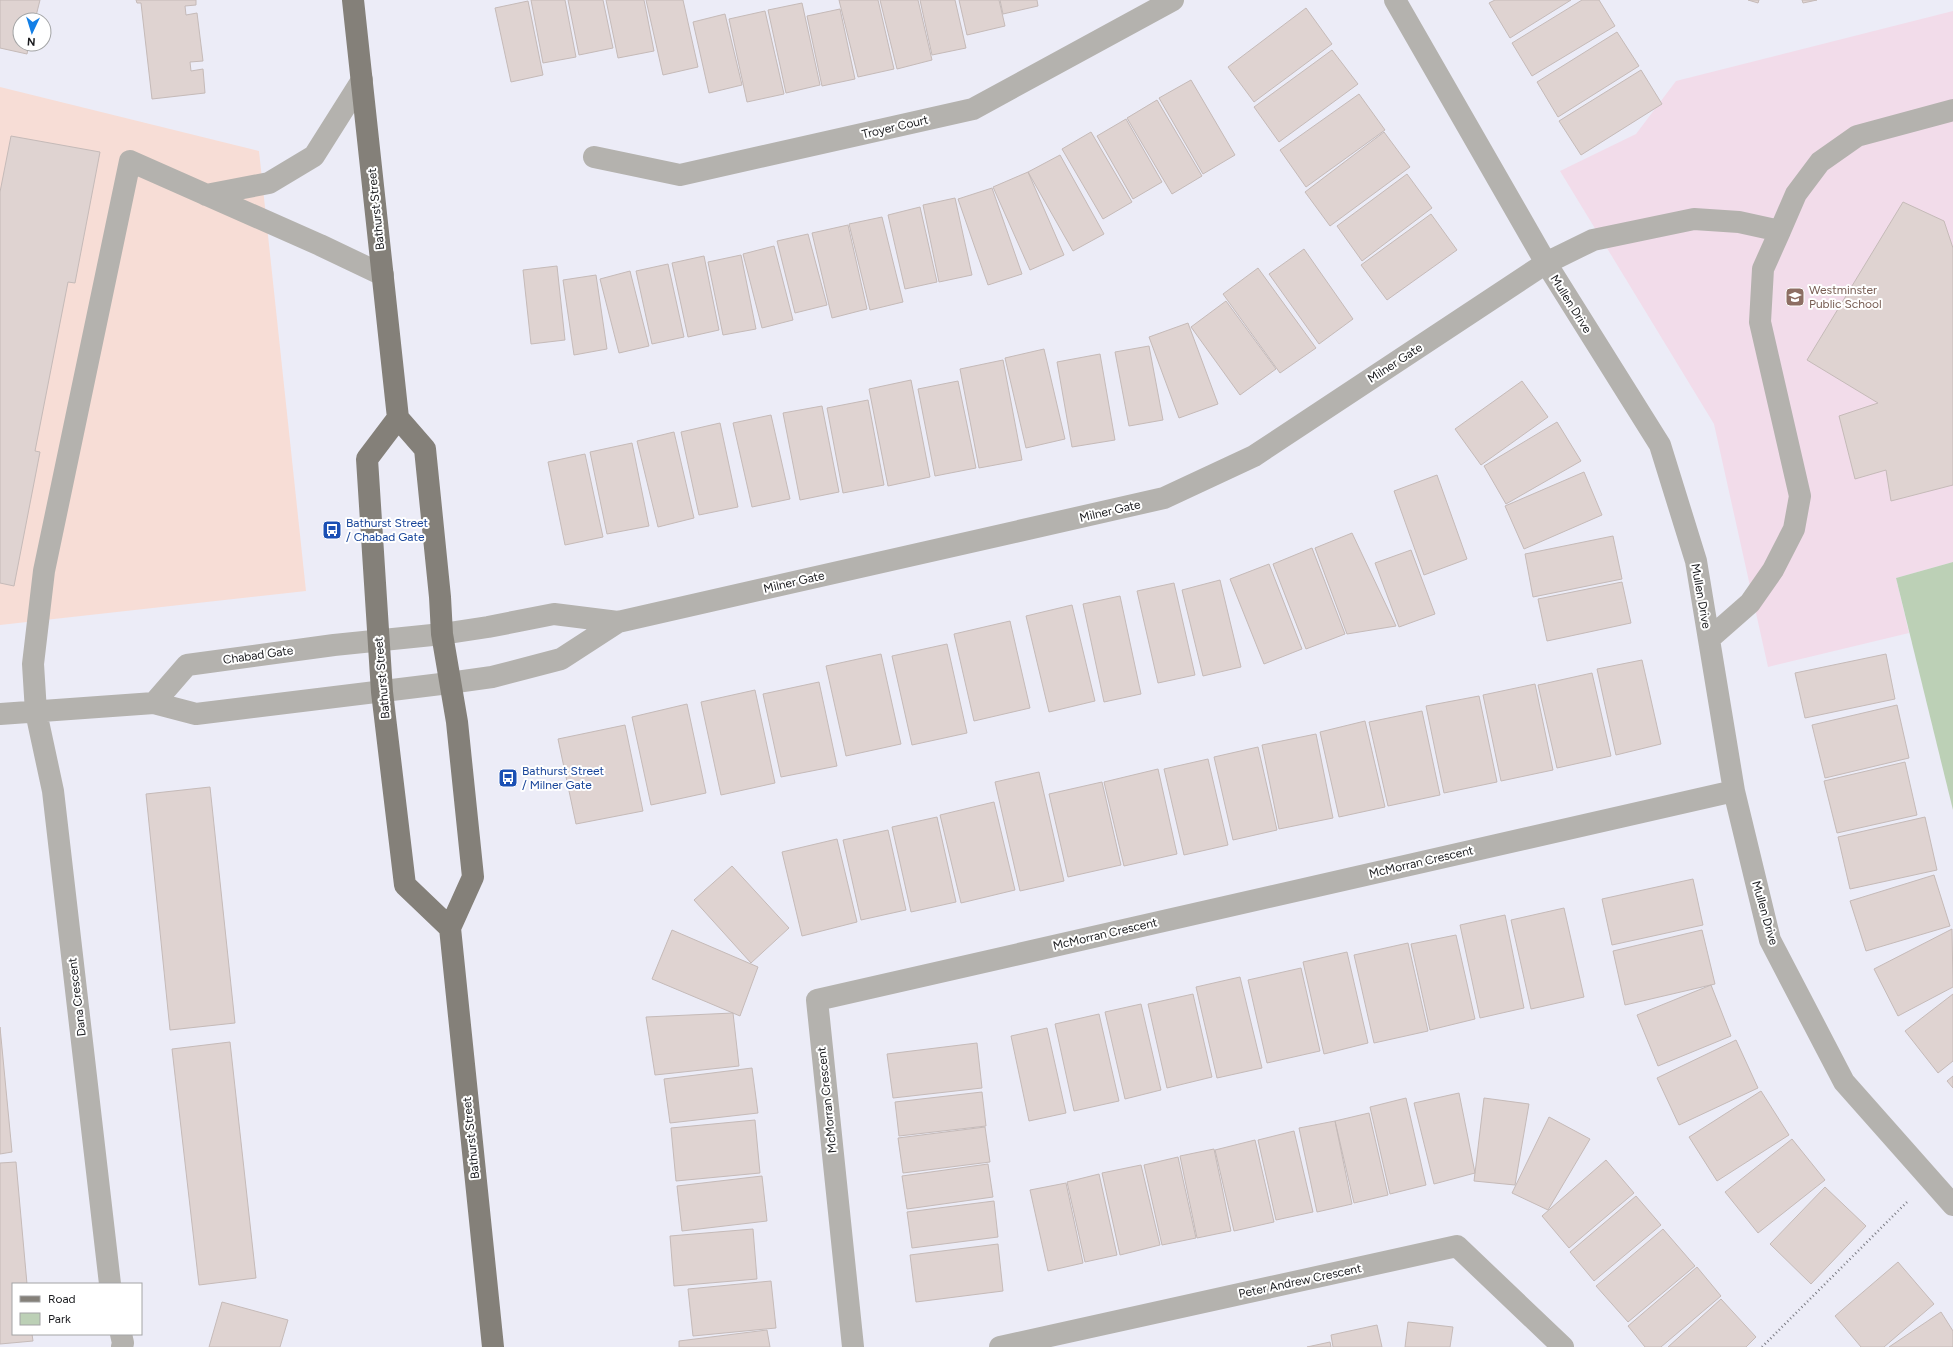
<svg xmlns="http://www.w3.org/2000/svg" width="1953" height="1347" font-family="Figtree,sans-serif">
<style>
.commercial{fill:#f7ddd6}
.education{fill:#f2dcea}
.green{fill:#bcd0b6}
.building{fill:#dfd3d1;stroke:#c5bab8}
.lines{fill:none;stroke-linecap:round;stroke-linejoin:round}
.path{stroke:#7c7c83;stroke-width:2.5;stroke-dasharray:1 3;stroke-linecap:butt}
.minor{stroke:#b4b2ae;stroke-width:22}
.major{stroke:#848079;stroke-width:22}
.labels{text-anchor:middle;stroke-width:4;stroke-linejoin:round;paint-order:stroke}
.street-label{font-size:12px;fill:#1a1b1e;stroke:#fff}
.education-label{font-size:12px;fill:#785e54;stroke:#fff;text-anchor:start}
.transit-label{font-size:12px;fill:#164399;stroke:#fff;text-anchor:start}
</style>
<rect width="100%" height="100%" fill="#ececf7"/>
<path class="commercial" d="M 0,87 L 259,151 L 306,591 L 0,625 Z"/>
<path class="education" d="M 1953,11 L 1953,562 L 1896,578 L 1909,633 L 1768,667 L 1714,424 L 1560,171 L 1636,134 L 1676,81 Z"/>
<path class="green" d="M 1953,562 L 1953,810 L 1896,578 Z"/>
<path class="building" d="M 0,0 L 40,0 L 35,20 L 20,20 L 20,44 L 29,44 L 27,54 L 0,48 Z
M 136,0 L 196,0 L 196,5 L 185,6 L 186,15 L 197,13 L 203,61 L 190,62 L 191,71 L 203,69 L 205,93 L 152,99 L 141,3 L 137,3 Z
M 531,0 L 565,0 L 576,57 L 543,63 Z
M 568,0 L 603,0 L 613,48 L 579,55 Z
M 606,0 L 644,0 L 654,51 L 618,58 Z
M 646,0 L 683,0 L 698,67 L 663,75 Z
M 839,0 L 878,0 L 894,69 L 858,77 Z
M 880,0 L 918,0 L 932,60 L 897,69 Z
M 920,0 L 955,0 L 966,48 L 932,55 Z
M 959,0 L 999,0 L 1005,26 L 967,35 Z
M 1000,0 L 1037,0 L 1038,6 L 1003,14 Z
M 1495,0 L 1571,0 L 1510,38 L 1489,3 Z
M 1582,0 L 1599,0 L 1615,26 L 1532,76 L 1512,43 Z
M 1748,0 L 1759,0 L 1758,3 Z
M 1802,0 L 1817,0 L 1803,3 Z
M 528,1 L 543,75 L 511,82 L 495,8 Z
M 802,3 L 820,85 L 786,93 L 768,10 Z
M 1306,8 L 1332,44 L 1254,102 L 1228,67 Z
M 840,9 L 855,79 L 822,86 L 807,16 Z
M 765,11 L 784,94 L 747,102 L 729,19 Z
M 725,14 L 742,85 L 709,93 L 693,22 Z
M 1617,32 L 1639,66 L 1558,117 L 1537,82 Z
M 1332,50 L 1358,84 L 1279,142 L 1254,107 Z
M 1641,70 L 1662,104 L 1581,155 L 1559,121 Z
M 1191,80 L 1235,155 L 1203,174 L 1159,98 Z
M 1359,94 L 1385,130 L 1306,187 L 1280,150 Z
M 1157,100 L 1202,176 L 1172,194 L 1127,118 Z
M 1126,119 L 1162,182 L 1133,199 L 1097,136 Z
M 1091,132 L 1132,202 L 1103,219 L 1062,149 Z
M 1384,132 L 1410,167 L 1330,226 L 1305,192 Z
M 11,136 L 100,152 L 75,283 L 68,282 L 35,451 L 40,452 L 14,586 L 0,583 L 0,192 Z
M 1060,155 L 1104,234 L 1073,251 L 1028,172 Z
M 1028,172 L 1064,255 L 1030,270 L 993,187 Z
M 1407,174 L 1432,208 L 1362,261 L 1337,226 Z
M 992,188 L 1022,274 L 988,285 L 958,199 Z
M 955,198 L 972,275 L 939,282 L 923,205 Z
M 1903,202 L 1944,221 L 1953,248 L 1953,485 L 1891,501 L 1886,470 L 1855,479 L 1839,416 L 1878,403 L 1807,360 Z
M 920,207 L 937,282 L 905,289 L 888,215 Z
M 1431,214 L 1457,250 L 1387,300 L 1361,265 Z
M 882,217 L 903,302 L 870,310 L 849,224 Z
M 848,225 L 867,309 L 832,318 L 812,233 Z
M 808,234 L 827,305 L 795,313 L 777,241 Z
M 774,246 L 793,320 L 762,328 L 743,254 Z
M 1304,249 L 1353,319 L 1319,344 L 1269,274 Z
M 741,255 L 756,329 L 723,335 L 708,262 Z
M 704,256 L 719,330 L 688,337 L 672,263 Z
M 668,264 L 684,337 L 652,344 L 636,271 Z
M 557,266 L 565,340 L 531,344 L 523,270 Z
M 1258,268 L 1316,348 L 1280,373 L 1223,294 Z
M 630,271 L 649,346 L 619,353 L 600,279 Z
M 596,275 L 607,349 L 574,355 L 563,280 Z
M 1226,301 L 1276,369 L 1240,395 L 1191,327 Z
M 1188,323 L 1218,404 L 1179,418 L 1149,337 Z
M 1149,346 L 1163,420 L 1129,426 L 1115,352 Z
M 1044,349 L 1065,439 L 1026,448 L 1005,358 Z
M 1100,354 L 1115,440 L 1072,447 L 1057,362 Z
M 1003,360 L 1022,460 L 979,468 L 960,369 Z
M 911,380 L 930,477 L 888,486 L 869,389 Z
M 958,381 L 976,468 L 935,476 L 918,389 Z
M 1522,381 L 1548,417 L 1481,465 L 1455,429 Z
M 868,400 L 884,485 L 843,493 L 827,408 Z
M 822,406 L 839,492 L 800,500 L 783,413 Z
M 771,415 L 790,499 L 752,507 L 733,423 Z
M 1557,422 L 1581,461 L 1506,504 L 1484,466 Z
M 720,423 L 738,507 L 699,515 L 681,432 Z
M 674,432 L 694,518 L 658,527 L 637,441 Z
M 632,443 L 649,526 L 607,534 L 590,452 Z
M 585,454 L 603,537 L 565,545 L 548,462 Z
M 1584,472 L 1602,515 L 1524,549 L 1505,506 Z
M 1437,475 L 1467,559 L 1424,575 L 1394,491 Z
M 1352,533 L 1396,626 L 1347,634 L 1315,548 Z
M 1613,536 L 1622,579 L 1533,597 L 1525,554 Z
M 1312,548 L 1345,634 L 1306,649 L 1273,564 Z
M 1411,550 L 1435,614 L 1399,627 L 1375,563 Z
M 1269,564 L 1302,649 L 1264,664 L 1230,579 Z
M 1220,580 L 1241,667 L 1203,676 L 1182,590 Z
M 1622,582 L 1631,623 L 1547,641 L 1538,599 Z
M 1174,583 L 1195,675 L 1158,683 L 1137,591 Z
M 1120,596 L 1141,694 L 1104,702 L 1083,604 Z
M 1072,605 L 1095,701 L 1049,712 L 1026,616 Z
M 1010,621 L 1030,708 L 974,721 L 954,634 Z
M 947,644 L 967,733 L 912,745 L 892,656 Z
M 881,654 L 901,744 L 846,756 L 826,666 Z
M 1886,654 L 1895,699 L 1805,718 L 1795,673 Z
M 1642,660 L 1661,744 L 1616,755 L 1597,669 Z
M 1592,673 L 1611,756 L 1557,768 L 1538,685 Z
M 819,682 L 837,766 L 781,777 L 763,694 Z
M 1535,684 L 1553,770 L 1501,781 L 1483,695 Z
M 755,690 L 775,783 L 721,795 L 701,702 Z
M 1479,696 L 1497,782 L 1444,793 L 1426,706 Z
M 687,704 L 706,793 L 651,805 L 632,717 Z
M 1897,705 L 1909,758 L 1825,778 L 1812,725 Z
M 1422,711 L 1440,795 L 1388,806 L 1369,722 Z
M 1365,721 L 1385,807 L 1339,817 L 1320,732 Z
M 625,725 L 643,811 L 576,824 L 558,739 Z
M 1316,734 L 1333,818 L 1279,829 L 1262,745 Z
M 1258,747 L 1277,830 L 1233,840 L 1214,757 Z
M 1208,759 L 1228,845 L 1184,855 L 1164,769 Z
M 1905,762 L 1917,815 L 1837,833 L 1824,781 Z
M 1158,769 L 1177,854 L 1124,866 L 1104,782 Z
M 1039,772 L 1064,881 L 1020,891 L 995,782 Z
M 1102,782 L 1121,865 L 1068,877 L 1049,794 Z
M 210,787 L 235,1023 L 170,1030 L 146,794 Z
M 994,802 L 1015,890 L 961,903 L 940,815 Z
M 937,817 L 956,902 L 911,912 L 892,827 Z
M 1925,817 L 1937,870 L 1850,889 L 1838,837 Z
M 888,830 L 906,910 L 861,920 L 843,840 Z
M 837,839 L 857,922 L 802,936 L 782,852 Z
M 732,866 L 789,928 L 751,963 L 694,900 Z
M 1934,875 L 1950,926 L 1866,951 L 1850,901 Z
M 1693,879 L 1703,925 L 1612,945 L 1602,899 Z
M 1564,908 L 1584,997 L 1531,1009 L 1511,920 Z
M 1505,915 L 1524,1008 L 1480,1018 L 1460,925 Z
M 1952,929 L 1953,987 L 1898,1016 L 1874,969 Z
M 672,930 L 758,967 L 740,1016 L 652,979 Z
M 1702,930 L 1715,984 L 1625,1005 L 1613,951 Z
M 1456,935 L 1475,1019 L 1430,1030 L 1411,944 Z
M 1408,943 L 1428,1031 L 1374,1043 L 1354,955 Z
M 1347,952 L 1368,1043 L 1324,1054 L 1303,962 Z
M 1301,968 L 1320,1051 L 1267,1063 L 1248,980 Z
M 1240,977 L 1262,1068 L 1217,1078 L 1196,987 Z
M 1711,985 L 1731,1036 L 1658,1066 L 1637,1015 Z
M 1193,994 L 1212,1077 L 1167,1088 L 1148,1004 Z
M 1953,994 L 1953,1061 L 1938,1073 L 1905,1031 Z
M 1141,1004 L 1161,1090 L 1125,1099 L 1105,1012 Z
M 733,1013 L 739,1066 L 655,1075 L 646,1017 Z
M 1099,1014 L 1119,1101 L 1074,1111 L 1055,1024 Z
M 0,1027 L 12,1152 L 0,1154 Z
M 1047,1028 L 1066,1113 L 1029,1121 L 1011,1036 Z
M 1736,1040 L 1758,1088 L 1679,1125 L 1657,1078 Z
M 230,1042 L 256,1278 L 199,1285 L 172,1049 Z
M 977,1043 L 982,1088 L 893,1098 L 887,1054 Z
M 752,1068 L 758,1113 L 670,1123 L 664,1079 Z
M 1953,1076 L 1953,1088 L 1947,1081 Z
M 1761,1091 L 1789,1135 L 1717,1181 L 1689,1137 Z
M 982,1092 L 986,1126 L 899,1136 L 895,1102 Z
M 1459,1093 L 1475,1173 L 1434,1184 L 1414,1103 Z
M 1406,1098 L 1426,1185 L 1390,1194 L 1370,1107 Z
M 1484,1098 L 1529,1104 L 1515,1185 L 1474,1181 Z
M 1369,1113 L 1388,1195 L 1354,1203 L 1335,1121 Z
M 1549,1117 L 1590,1139 L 1548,1210 L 1512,1193 Z
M 755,1120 L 760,1173 L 676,1181 L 671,1128 Z
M 1335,1121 L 1352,1204 L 1317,1212 L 1299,1128 Z
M 985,1127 L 990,1162 L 903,1173 L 898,1138 Z
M 1294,1131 L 1313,1212 L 1276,1220 L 1258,1140 Z
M 1792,1139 L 1825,1180 L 1758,1233 L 1725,1192 Z
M 1255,1140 L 1274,1222 L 1234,1231 L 1215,1150 Z
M 1214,1149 L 1231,1231 L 1197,1238 L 1180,1156 Z
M 1178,1157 L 1196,1238 L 1162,1245 L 1144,1165 Z
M 1606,1160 L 1634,1193 L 1569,1248 L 1542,1216 Z
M 16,1162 L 27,1284 L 13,1284 L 13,1334 L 32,1334 L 33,1341 L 0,1344 L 0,1163 Z
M 988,1164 L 993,1197 L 907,1209 L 902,1176 Z
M 1141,1165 L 1160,1245 L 1120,1255 L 1102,1173 Z
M 1099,1174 L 1117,1255 L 1085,1262 L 1067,1182 Z
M 762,1176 L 767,1221 L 682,1231 L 677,1186 Z
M 1066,1183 L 1083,1263 L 1048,1271 L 1030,1190 Z
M 1825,1187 L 1866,1226 L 1811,1284 L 1770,1244 Z
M 1636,1196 L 1661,1225 L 1594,1281 L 1570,1252 Z
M 994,1201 L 998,1237 L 912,1248 L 907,1212 Z
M 753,1229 L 757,1279 L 674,1286 L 670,1236 Z
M 1663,1229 L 1695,1266 L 1628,1322 L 1596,1286 Z
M 998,1244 L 1003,1291 L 916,1302 L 910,1255 Z
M 1898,1262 L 1934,1304 L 1884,1347 L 1861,1347 L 1835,1316 Z
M 1697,1267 L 1721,1296 L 1661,1347 L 1645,1347 L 1628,1326 Z
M 771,1281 L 776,1328 L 693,1336 L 688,1289 Z
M 1721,1299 L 1756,1337 L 1746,1347 L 1668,1347 Z
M 222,1302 L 288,1320 L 280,1347 L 209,1347 Z
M 1941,1312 L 1953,1331 L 1953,1347 L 1889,1347 Z
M 1408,1322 L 1453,1327 L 1450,1347 L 1405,1347 Z
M 1377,1325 L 1382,1347 L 1333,1347 L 1331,1335 Z
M 767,1330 L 770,1347 L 679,1347 L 679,1341 Z
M 1330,1342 L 1331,1347 L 1307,1347 Z"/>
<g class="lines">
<path class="path" d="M 1762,1347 L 1909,1200"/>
<path class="minor" d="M 1395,0 L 1546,263 L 1660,445 L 1696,561 L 1734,791 L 1770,940 L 1844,1082 L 1953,1205
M 594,157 L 680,175 L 973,109 L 1173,0
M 206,195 L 269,183 L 314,156 L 362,80
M 1709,639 L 1750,603 L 1773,570 L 1794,529 L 1800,496 L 1760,322 L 1763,269 L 1780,231
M 154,703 L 187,665 L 334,645 L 442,634 L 488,627 L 554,614 L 618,622 L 1164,498 L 1254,456 L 1546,263 L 1593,240 L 1694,219 L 1739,222 L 1780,231 L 1796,194 L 1820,162 L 1857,136 L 1953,110
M 0,714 L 154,703 L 196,714 L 449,683 L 492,677 L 561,659 L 618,622
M 110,1284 L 53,791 L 36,712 L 33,664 L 44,571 L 130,161 L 320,245 L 383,275
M 121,1334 L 123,1343 L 122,1347
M 853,1347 L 817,1000 L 1734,791
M 1000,1347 L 1457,1246 L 1563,1347"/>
<path class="major" d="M 353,0 L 398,418 L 425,449 L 440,597 L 442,634 L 457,722 L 473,877 L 450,928 L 493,1347
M 398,418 L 367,459 L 382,692 L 405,885 L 450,928"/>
</g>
<defs>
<g id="school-square" transform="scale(1)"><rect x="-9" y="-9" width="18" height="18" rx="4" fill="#8d6e63" stroke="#fff"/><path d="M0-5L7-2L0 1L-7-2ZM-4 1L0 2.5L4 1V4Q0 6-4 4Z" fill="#fff"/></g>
<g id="bus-square" transform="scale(1)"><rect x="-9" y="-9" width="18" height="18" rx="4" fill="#1a4fb4" stroke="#fff"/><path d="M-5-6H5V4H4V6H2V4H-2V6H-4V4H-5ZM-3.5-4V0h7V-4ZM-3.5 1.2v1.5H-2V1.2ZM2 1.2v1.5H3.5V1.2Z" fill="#fff"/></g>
</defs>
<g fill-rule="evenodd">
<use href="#school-square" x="1795" y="297"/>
<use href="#bus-square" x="332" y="530"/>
<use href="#bus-square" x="508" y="778"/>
</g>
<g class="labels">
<g class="street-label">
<text transform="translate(895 127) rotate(-13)" y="4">Troyer Court</text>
<text transform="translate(376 209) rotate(-96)" y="4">Bathurst Street</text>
<text transform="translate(1571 304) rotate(58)" y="4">Mullen Drive</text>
<text transform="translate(1395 363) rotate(-33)" y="4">Milner Gate</text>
<text transform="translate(1110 511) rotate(-13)" y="4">Milner Gate</text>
<text transform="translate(794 582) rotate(-13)" y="4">Milner Gate</text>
<text transform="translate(1701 596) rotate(80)" y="4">Mullen Drive</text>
<text transform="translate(258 655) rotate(-8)" y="4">Chabad Gate</text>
<text transform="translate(382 678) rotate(-95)" y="4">Bathurst Street</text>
<text transform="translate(1421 862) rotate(-13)" y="4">McMorran Crescent</text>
<text transform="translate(1765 913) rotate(74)" y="4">Mullen Drive</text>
<text transform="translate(1105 934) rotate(-13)" y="4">McMorran Crescent</text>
<text transform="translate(77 997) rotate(-97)" y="4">Dana Crescent</text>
<text transform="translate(827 1100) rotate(-96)" y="4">McMorran Crescent</text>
<text transform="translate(471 1138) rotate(-96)" y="4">Bathurst Street</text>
<text transform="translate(1300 1281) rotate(-12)" y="4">Peter Andrew Crescent</text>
</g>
<g class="education-label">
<text x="1809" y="294">Westminster<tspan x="1809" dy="14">Public School</tspan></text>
</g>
<g class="transit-label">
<text x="346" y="527">Bathurst Street<tspan x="346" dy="14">/ Chabad Gate</tspan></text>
<text x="522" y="775">Bathurst Street<tspan x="522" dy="14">/ Milner Gate</tspan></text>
</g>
</g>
<rect x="12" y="1283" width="130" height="52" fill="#ffffff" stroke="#a3a4a5"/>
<rect x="20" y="1296" width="20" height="6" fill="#848079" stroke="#a3a4a5"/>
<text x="48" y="1303" font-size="12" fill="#1a1b1e">Road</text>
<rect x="20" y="1313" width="20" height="12" fill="#bcd0b6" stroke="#a3a4a5"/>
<text x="48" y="1323" font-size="12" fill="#1a1b1e">Park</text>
<g transform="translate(32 32) rotate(184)"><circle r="19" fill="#ffffff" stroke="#a3a4a5"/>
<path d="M0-3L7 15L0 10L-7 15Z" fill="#137fe6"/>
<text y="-6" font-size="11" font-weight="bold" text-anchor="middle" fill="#1a1b1e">N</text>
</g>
</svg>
